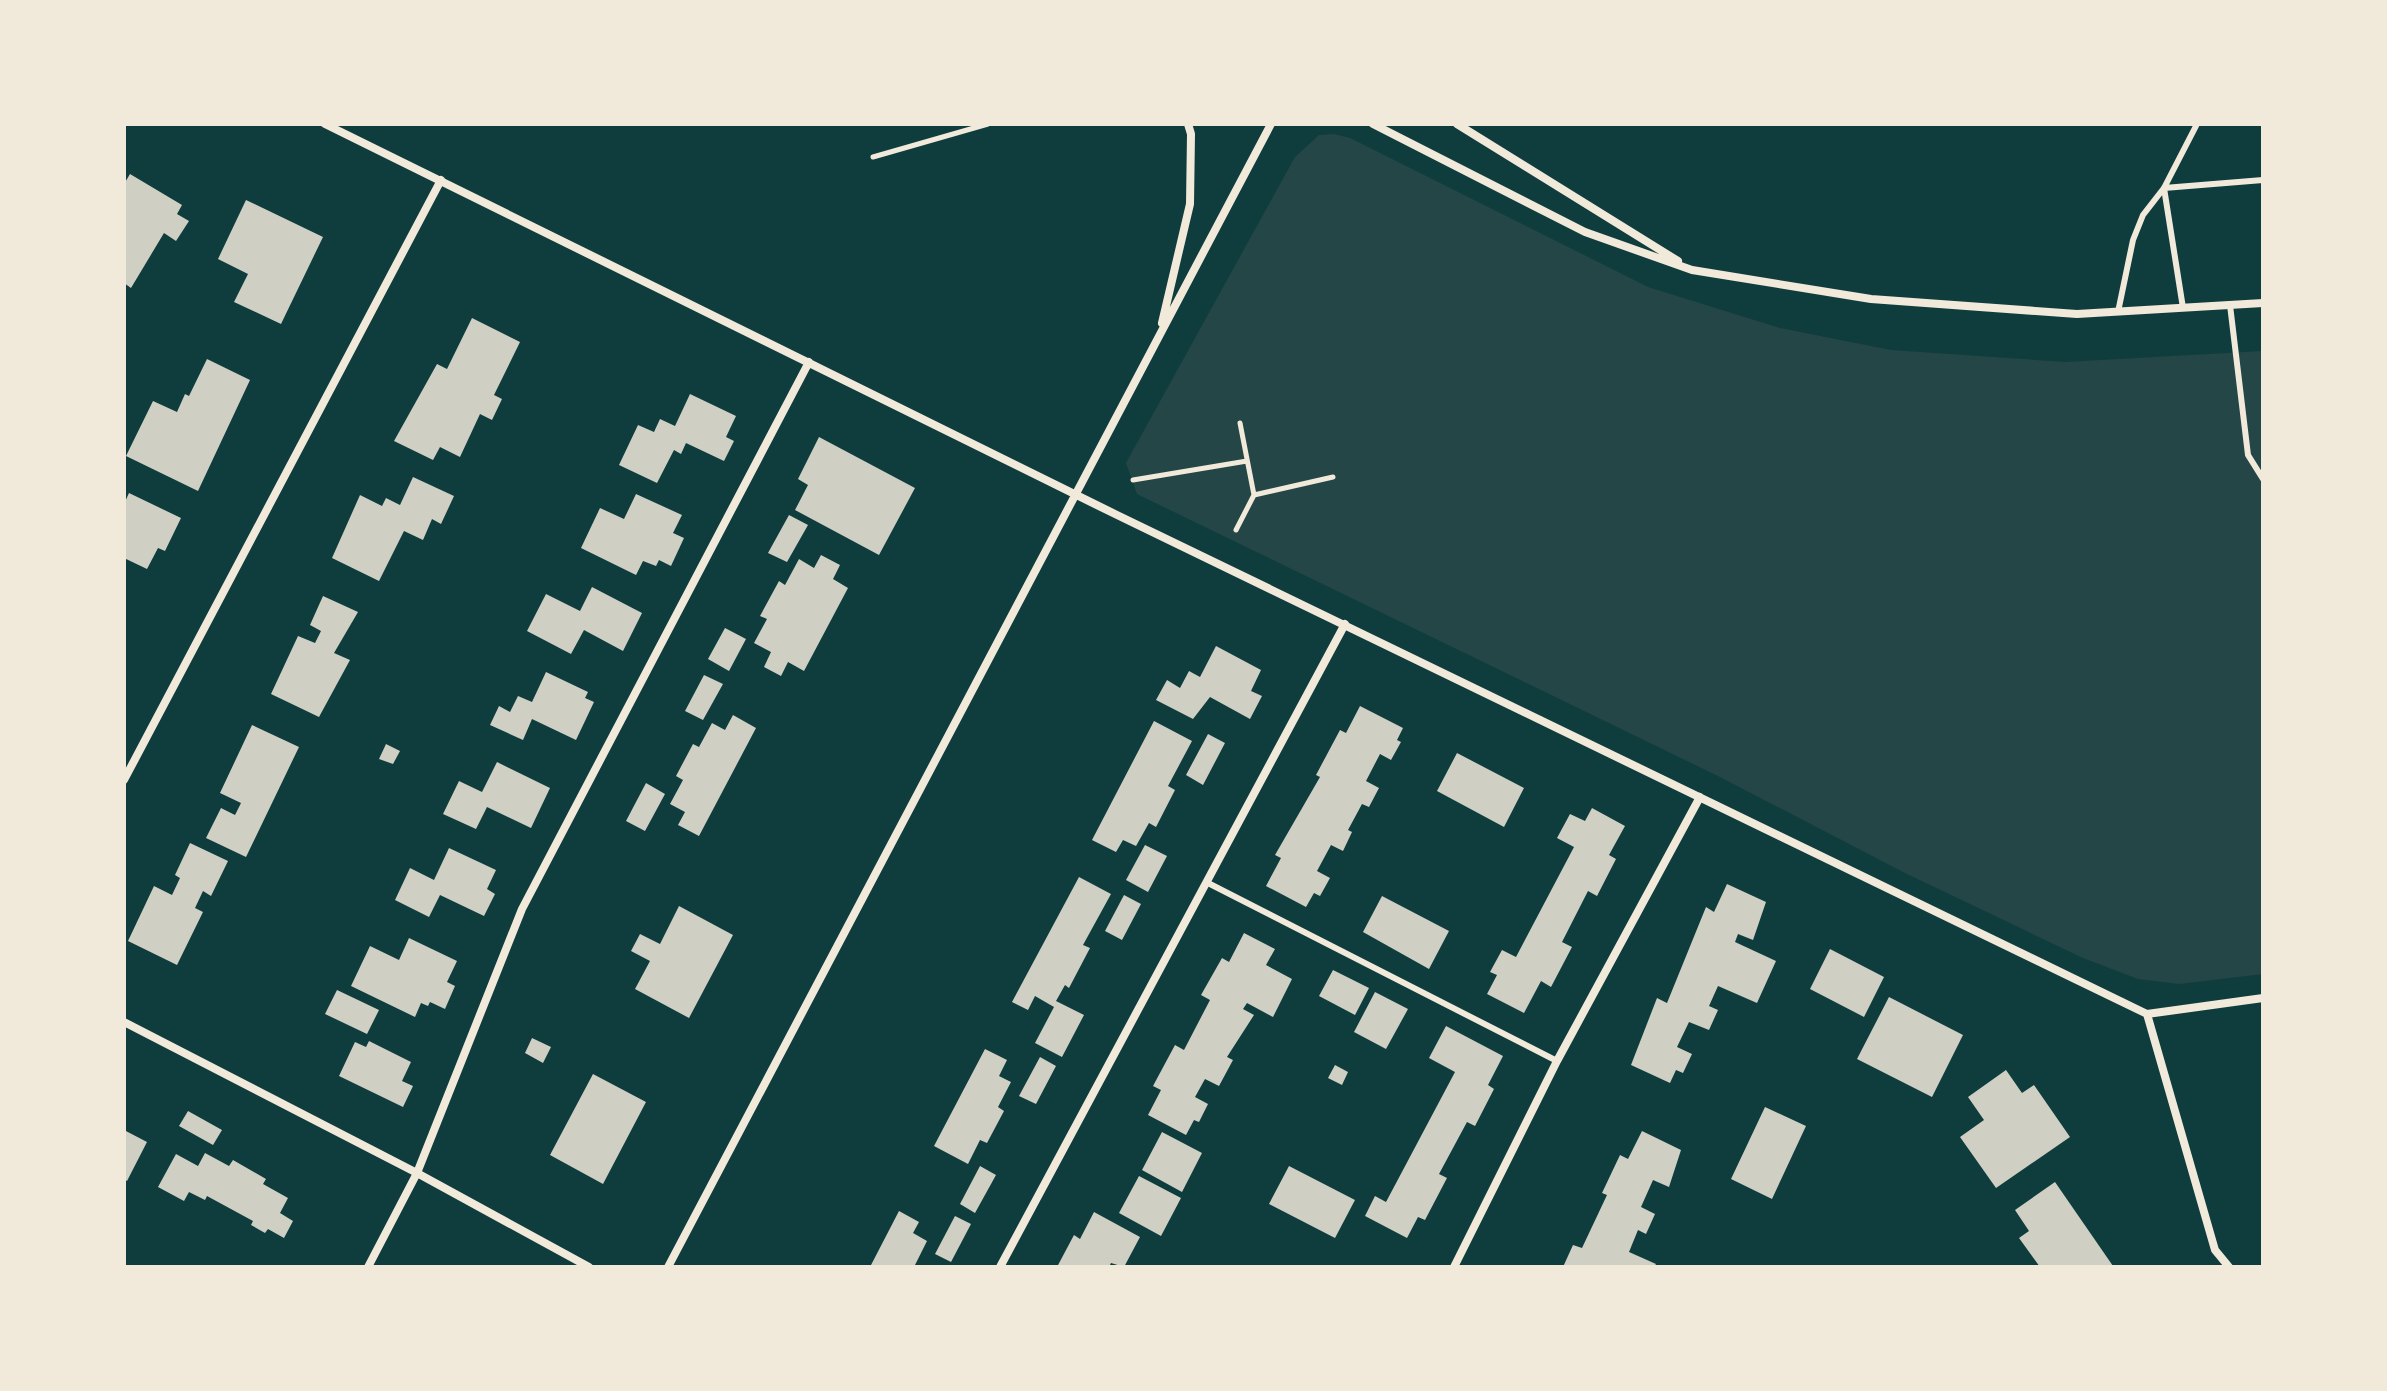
<svg xmlns="http://www.w3.org/2000/svg" width="2387" height="1391" font-family="'Work Sans',sans-serif">
<style>
.green{fill:#244646}
.building{fill:#cfcfc3}
.lines{fill:none;stroke-linecap:round;stroke-linejoin:round}
.path{stroke:#f1e9da;stroke-width:5}
.service{stroke:#f1e9da;stroke-width:6}
.minor{stroke:#f1e9da;stroke-width:8}
</style>
<rect width="100%" height="100%" fill="#0f3d3e"/>
<path class="green" d="M 1334,134 L 1350,138 L 1648,287 L 1780,328 L 1891,350 L 2065,362 L 2263,351 L 2263,974 L 2179,984 L 2138,979 L 2083,958 L 1905,873 L 1720,777 L 1137,494 L 1126,463 L 1295,157 L 1319,135 Z"/>
<path class="building" d="M 130,174 L 182,205 L 177,214 L 189,221 L 176,241 L 164,233 L 131,288 L 124,283 L 124,184 Z
M 246,200 L 323,237 L 281,324 L 234,302 L 248,274 L 218,259 Z
M 472,318 L 520,342 L 494,395 L 502,399 L 492,420 L 480,414 L 460,457 L 440,447 L 433,460 L 394,441 L 437,364 L 447,369 Z
M 207,359 L 250,380 L 198,491 L 126,456 L 153,401 L 177,412 L 185,394 L 189,396 Z
M 690,394 L 736,416 L 726,437 L 734,441 L 724,461 L 686,443 L 681,454 L 674,450 L 657,483 L 619,465 L 638,425 L 654,432 L 660,419 L 675,426 Z
M 819,437 L 915,488 L 879,555 L 795,510 L 808,485 L 798,479 Z
M 413,477 L 454,496 L 441,524 L 432,519 L 423,540 L 404,531 L 379,581 L 332,558 L 360,495 L 382,506 L 386,498 L 400,505 Z
M 129,493 L 181,518 L 165,551 L 158,548 L 147,569 L 124,558 L 124,504 Z
M 636,494 L 682,515 L 673,533 L 684,538 L 671,566 L 659,560 L 656,566 L 643,561 L 636,575 L 581,548 L 600,508 L 624,519 Z
M 789,515 L 808,525 L 787,562 L 768,553 Z
M 821,555 L 840,565 L 833,579 L 848,588 L 804,671 L 788,662 L 781,676 L 764,667 L 771,652 L 754,643 L 767,619 L 760,616 L 779,581 L 785,585 L 799,559 L 814,568 Z
M 592,587 L 642,613 L 623,651 L 584,630 L 571,654 L 527,631 L 546,594 L 580,611 Z
M 323,596 L 358,612 L 334,653 L 350,660 L 319,717 L 271,694 L 298,636 L 315,643 L 321,631 L 310,625 Z
M 725,628 L 746,639 L 729,671 L 708,659 Z
M 1216,646 L 1261,670 L 1251,691 L 1262,696 L 1250,719 L 1210,697 L 1193,719 L 1156,700 L 1167,680 L 1180,688 L 1189,671 L 1200,677 Z
M 546,672 L 588,692 L 585,698 L 594,702 L 576,740 L 532,719 L 523,740 L 490,725 L 499,706 L 510,712 L 518,696 L 532,702 Z
M 704,675 L 723,684 L 703,720 L 685,711 Z
M 1360,706 L 1403,728 L 1397,740 L 1401,742 L 1391,760 L 1380,754 L 1366,781 L 1379,788 L 1369,807 L 1362,804 L 1348,830 L 1352,832 L 1343,851 L 1331,845 L 1317,871 L 1330,878 L 1320,896 L 1314,893 L 1306,907 L 1266,886 L 1281,858 L 1275,855 L 1320,777 L 1316,775 L 1340,730 L 1346,733 Z
M 733,715 L 756,728 L 699,836 L 678,825 L 685,812 L 670,804 L 683,780 L 676,776 L 693,744 L 699,747 L 712,723 L 725,730 Z
M 1154,721 L 1192,741 L 1168,786 L 1175,790 L 1156,827 L 1149,823 L 1136,846 L 1123,840 L 1116,852 L 1092,840 Z
M 252,725 L 299,747 L 246,857 L 206,838 L 221,808 L 235,815 L 241,803 L 220,793 Z
M 1208,734 L 1225,743 L 1203,785 L 1186,775 Z
M 386,744 L 400,751 L 393,764 L 379,759 Z
M 1457,753 L 1524,788 L 1504,827 L 1437,791 Z
M 497,762 L 550,788 L 531,828 L 487,807 L 476,829 L 443,814 L 459,781 L 482,792 Z
M 646,783 L 665,794 L 645,831 L 626,821 Z
M 1592,808 L 1625,826 L 1609,855 L 1616,859 L 1597,896 L 1588,891 L 1562,942 L 1572,947 L 1551,987 L 1541,981 L 1524,1013 L 1487,994 L 1497,975 L 1490,972 L 1502,950 L 1516,957 L 1574,847 L 1557,838 L 1570,814 L 1585,821 Z
M 190,843 L 228,861 L 211,896 L 203,891 L 195,908 L 203,912 L 177,965 L 128,941 L 154,886 L 172,895 L 180,878 L 175,875 Z
M 1145,845 L 1167,856 L 1148,892 L 1126,880 Z
M 449,848 L 496,870 L 487,889 L 495,894 L 484,916 L 440,895 L 429,917 L 395,900 L 410,868 L 434,880 Z
M 1079,877 L 1111,894 L 1083,945 L 1090,948 L 1069,988 L 1065,985 L 1056,1001 L 1084,1015 L 1062,1057 L 1035,1043 L 1054,1007 L 1035,996 L 1028,1010 L 1012,1002 Z
M 1727,884 L 1766,902 L 1753,940 L 1738,934 L 1735,942 L 1776,961 L 1757,1003 L 1718,986 L 1709,1006 L 1718,1010 L 1709,1030 L 1689,1022 L 1677,1047 L 1692,1054 L 1683,1073 L 1676,1070 L 1670,1083 L 1631,1065 L 1657,998 L 1667,1003 L 1706,907 L 1714,912 Z
M 1124,895 L 1141,904 L 1122,940 L 1105,931 Z
M 1382,896 L 1449,931 L 1429,969 L 1363,932 Z
M 679,906 L 733,935 L 689,1018 L 635,989 L 650,961 L 631,951 L 640,934 L 660,944 Z
M 1244,933 L 1275,949 L 1266,965 L 1292,979 L 1273,1017 L 1247,1003 L 1243,1009 L 1254,1015 L 1227,1057 L 1233,1060 L 1219,1086 L 1205,1079 L 1195,1097 L 1208,1104 L 1199,1122 L 1194,1120 L 1186,1135 L 1148,1115 L 1161,1090 L 1153,1086 L 1175,1045 L 1184,1050 L 1210,1000 L 1201,995 L 1222,958 L 1229,962 Z
M 409,938 L 457,961 L 447,982 L 455,986 L 445,1009 L 430,1002 L 428,1006 L 421,1003 L 415,1017 L 351,986 L 370,946 L 399,960 Z
M 1830,949 L 1884,977 L 1864,1017 L 1810,989 Z
M 1333,970 L 1369,988 L 1355,1015 L 1319,996 Z
M 337,990 L 379,1010 L 367,1034 L 325,1014 Z
M 1375,992 L 1408,1009 L 1386,1049 L 1354,1032 Z
M 1889,997 L 1963,1035 L 1932,1097 L 1857,1059 Z
M 1446,1026 L 1503,1056 L 1488,1085 L 1494,1089 L 1475,1126 L 1467,1122 L 1439,1174 L 1447,1178 L 1425,1220 L 1418,1217 L 1407,1238 L 1365,1216 L 1375,1196 L 1386,1202 L 1455,1072 L 1429,1058 Z
M 532,1038 L 551,1047 L 543,1063 L 525,1053 Z
M 369,1041 L 411,1062 L 402,1081 L 413,1086 L 403,1107 L 339,1076 L 355,1042 L 366,1047 Z
M 985,1049 L 1007,1060 L 999,1076 L 1011,1082 L 998,1107 L 1004,1111 L 987,1143 L 980,1140 L 968,1164 L 934,1146 Z
M 1040,1057 L 1056,1066 L 1036,1104 L 1019,1096 Z
M 1335,1065 L 1348,1072 L 1342,1085 L 1328,1078 Z
M 2006,1070 L 2022,1093 L 2034,1085 L 2070,1137 L 1996,1188 L 1960,1137 L 1984,1120 L 1968,1097 Z
M 593,1074 L 646,1102 L 603,1184 L 550,1155 Z
M 1765,1107 L 1806,1126 L 1772,1199 L 1731,1179 Z
M 188,1111 L 222,1130 L 213,1145 L 179,1126 Z
M 124,1130 L 147,1142 L 127,1181 L 124,1179 Z
M 1642,1131 L 1681,1150 L 1669,1187 L 1653,1180 L 1641,1207 L 1655,1214 L 1646,1234 L 1638,1230 L 1629,1252 L 1656,1264 L 1654,1267 L 1563,1267 L 1573,1245 L 1582,1248 L 1607,1195 L 1602,1193 L 1620,1155 L 1628,1159 Z
M 1162,1132 L 1202,1153 L 1182,1192 L 1142,1170 Z
M 205,1153 L 229,1166 L 233,1160 L 266,1179 L 263,1184 L 288,1198 L 280,1213 L 293,1221 L 284,1238 L 268,1229 L 265,1233 L 251,1225 L 253,1221 L 207,1196 L 205,1200 L 189,1192 L 184,1201 L 158,1187 L 176,1154 L 198,1166 Z
M 980,1166 L 996,1175 L 975,1213 L 960,1204 Z
M 1289,1166 L 1355,1200 L 1335,1238 L 1269,1204 Z
M 1139,1176 L 1181,1198 L 1161,1236 L 1119,1213 Z
M 2055,1182 L 2113,1266 L 2110,1267 L 2040,1267 L 2019,1238 L 2029,1231 L 2015,1210 Z
M 899,1211 L 919,1222 L 913,1233 L 927,1241 L 915,1265 L 918,1267 L 870,1267 Z
M 1094,1212 L 1140,1237 L 1124,1267 L 1111,1263 L 1109,1267 L 1057,1267 L 1074,1235 L 1080,1239 Z
M 955,1216 L 971,1224 L 951,1262 L 935,1254 Z"/>
<g class="lines">
<path class="path" d="M 873,157 L 988,124
M 1240,423 L 1254,495 L 1333,477
M 1133,480 L 1247,461
M 1236,530 L 1254,495"/>
<path class="service" d="M 2164,188 L 2183,308
M 2164,188 L 2263,180
M 2230,305 L 2248,455 L 2263,479
M 2118,312 L 2133,240 L 2143,215 L 2164,188 L 2197,124
M 1208,883 L 1557,1061"/>
<path class="minor" d="M 325,124 L 1115,514 L 2147,1014 L 2263,998
M 1373,124 L 1585,232 L 1692,270 L 1871,299 L 2077,314 L 2263,303
M 1457,124 L 1678,261
M 1162,323 L 1190,204 L 1191,134 L 1188,124
M 124,780 L 441,180
M 2147,1014 L 2215,1250 L 2229,1267
M 124,1022 L 417,1173 L 589,1267
M 368,1267 L 417,1173 L 522,909 L 809,362
M 668,1267 L 1271,124
M 1000,1267 L 1345,624
M 1454,1267 L 1557,1061 L 1700,797"/>
</g>
<rect width="2387" height="1391" fill="none" stroke="#f1e9da" stroke-width="252"/>
</svg>
